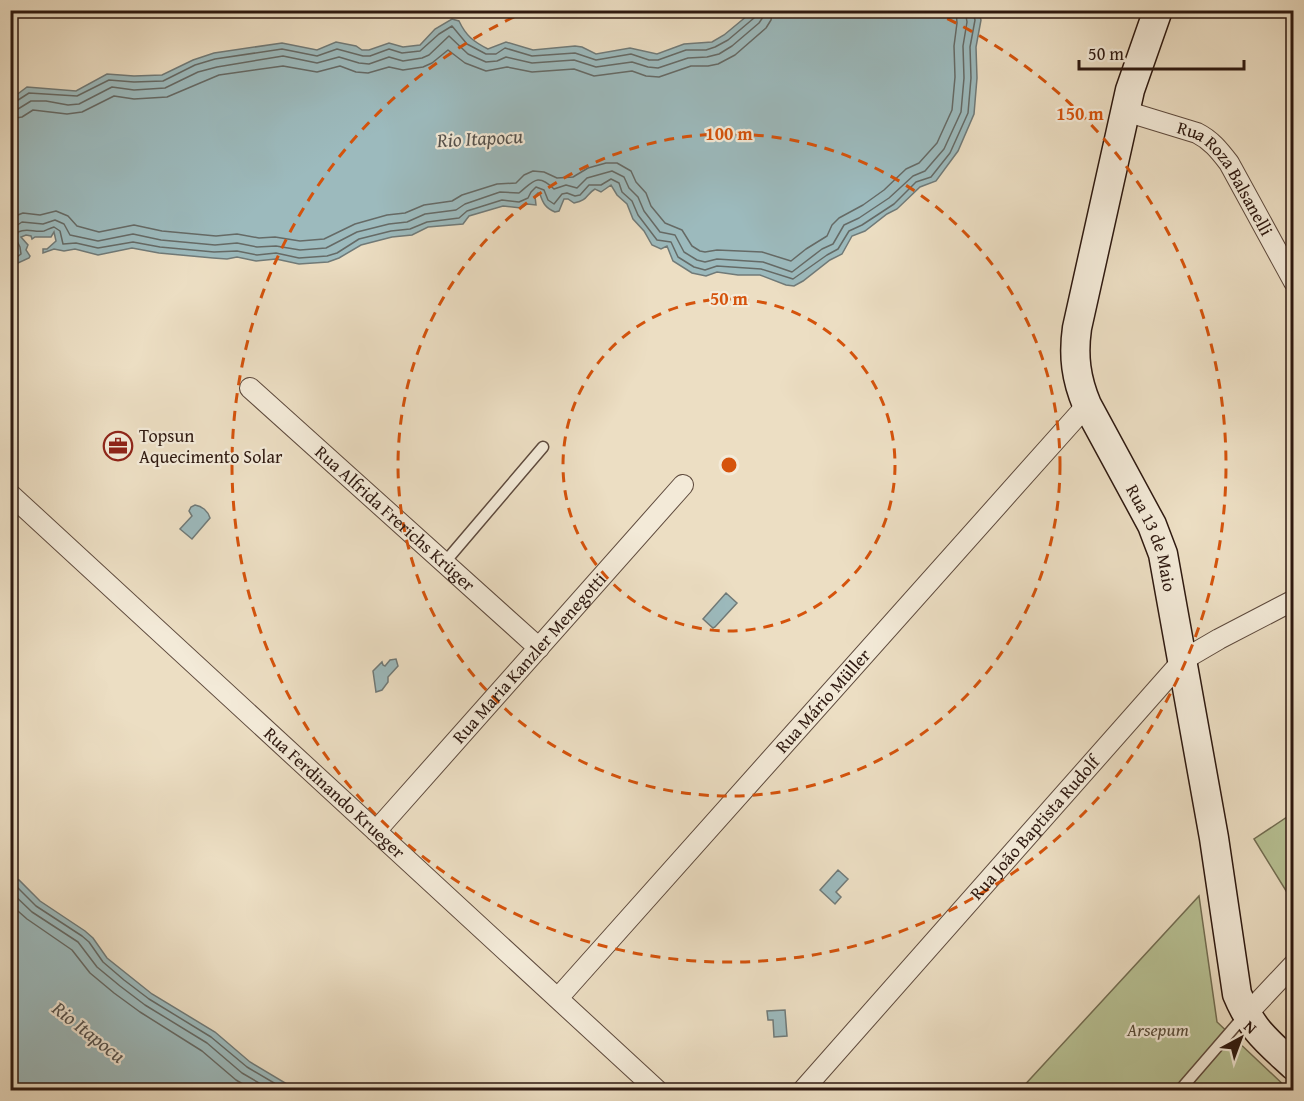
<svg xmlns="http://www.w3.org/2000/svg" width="1304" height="1101" font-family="'Gentium Book Plus',serif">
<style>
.green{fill:#b7c194;stroke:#726d52;stroke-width:1.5}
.water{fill:#9cbabd;stroke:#707a78;stroke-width:1.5}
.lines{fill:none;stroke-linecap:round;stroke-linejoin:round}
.shore{stroke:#656a66;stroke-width:1.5}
.lane-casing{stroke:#5e4a3d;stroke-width:13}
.street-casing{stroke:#5e4a3d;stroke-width:22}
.secondary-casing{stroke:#2e1910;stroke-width:31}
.lane{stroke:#f3ead8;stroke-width:10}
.street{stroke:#f3ead8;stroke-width:20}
.secondary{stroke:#f3ead8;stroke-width:28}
.ring{fill:none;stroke:#d5530c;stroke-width:3;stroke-dasharray:10 8}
.labels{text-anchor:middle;stroke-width:4.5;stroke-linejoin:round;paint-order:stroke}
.street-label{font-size:18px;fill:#2e1910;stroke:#f3ead8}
.poi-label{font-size:18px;fill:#2e1910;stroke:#f3ead8;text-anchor:start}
.park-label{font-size:18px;font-style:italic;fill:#574b38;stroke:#f3ead8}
.water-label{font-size:20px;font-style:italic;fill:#54514d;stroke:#f3ead8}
.centre{fill:#d5530c;stroke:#f3ead8;stroke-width:3}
.ring-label{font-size:18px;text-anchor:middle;font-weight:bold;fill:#d5530c;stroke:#f3ead8;stroke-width:4.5;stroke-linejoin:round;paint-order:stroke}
</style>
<rect width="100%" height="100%" fill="#ecdec3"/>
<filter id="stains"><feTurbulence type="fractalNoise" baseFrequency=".00333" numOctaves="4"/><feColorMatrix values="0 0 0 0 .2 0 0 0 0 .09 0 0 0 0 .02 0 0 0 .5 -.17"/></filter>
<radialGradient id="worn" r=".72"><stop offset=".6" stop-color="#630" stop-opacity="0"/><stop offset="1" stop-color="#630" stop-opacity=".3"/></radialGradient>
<path class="green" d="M 1287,817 L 1293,827 L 1293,902 L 1254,839 Z
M 1199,896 L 1217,1022 L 1289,1090 L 1020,1090 Z"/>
<path class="water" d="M 978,10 L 981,20 L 976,47 L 977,78 L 974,114 L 958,151 L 936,181 L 920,187 L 897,209 L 887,214 L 865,231 L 852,236 L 842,254 L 830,260 L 803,281 L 794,286 L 786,285 L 760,275 L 738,275 L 717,272 L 706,276 L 692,273 L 673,261 L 667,246 L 661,249 L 652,245 L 644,231 L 633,219 L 627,204 L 617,195 L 611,185 L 601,192 L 595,189 C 585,195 589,200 574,203 L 568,199 L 564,199 L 559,211 L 555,212 C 546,208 543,204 540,194 L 538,193 L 535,196 L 536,205 L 527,204 L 521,208 L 503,206 L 469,216 L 463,224 L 428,227 L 412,235 L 392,237 L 361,245 L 339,258 L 328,262 L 299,264 L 276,259 L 256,261 L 237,257 L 227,259 L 213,258 L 159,253 L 132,248 L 98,255 L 75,249 L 64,251 L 54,249 L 43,253 L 43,249 L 47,249 L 56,241 L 54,232 L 51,237 L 35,237 L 32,239 L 31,236 L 26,235 L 21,237 L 28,245 L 26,250 L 30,256 L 29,258 L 18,263 L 11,263 L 11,99 L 27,87 L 76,91 L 107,74 L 134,76 L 162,75 L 193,60 L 214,53 L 282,43 L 317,50 L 336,42 L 356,46 L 362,50 L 369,50 L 389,43 L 403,47 L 420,45 L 435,29 L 452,19 L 459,21 C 466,36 474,42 488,49 L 506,42 L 533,50 L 575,46 L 582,47 L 596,54 L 630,48 L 657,54 L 684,44 L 712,42 L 724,35 L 753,11 Z
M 195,505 C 202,506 208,511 210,518 L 192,539 L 180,529 L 192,516 L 189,511 L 191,507 Z
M 726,593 L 737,603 L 715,627 L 713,628 L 703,619 Z
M 396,659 L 398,666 L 388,677 L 388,682 L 382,690 L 376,692 L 373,671 L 382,662 L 383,665 L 385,666 L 390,660 Z
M 838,870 L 848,879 L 836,892 L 841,897 L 835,904 L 820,890 Z
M 11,877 L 19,880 L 40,901 L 85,931 L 93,938 L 107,958 L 152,994 L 215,1032 L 250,1062 L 297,1090 L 11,1090 Z
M 785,1010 L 787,1036 L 774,1037 L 773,1020 L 768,1020 L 767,1011 Z"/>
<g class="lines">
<path class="shore" d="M 10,102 L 15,102 L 29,93 L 77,96 L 109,80 L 134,82 L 163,81 L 195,65 L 215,59 L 282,49 L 317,56 L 337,49 L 363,56 L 370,56 L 389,49 L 402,53 L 420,51 L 439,34 L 452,26 L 467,44 L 486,54 L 496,54 L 505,48 L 532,56 L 575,53 L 596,60 L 631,54 L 649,60 L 658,60 L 686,50 L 706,50 L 715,47 L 728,40 L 754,18 L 756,10
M 10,110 L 18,109 L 31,101 L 46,101 L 68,105 L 79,104 L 112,87 L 134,90 L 165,88 L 198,72 L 217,67 L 283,56 L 317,63 L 339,57 L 359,63 L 369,64 L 389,57 L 403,61 L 422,58 L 429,55 L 449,36 L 468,54 L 486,62 L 497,61 L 506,57 L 532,63 L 574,60 L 596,67 L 632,62 L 648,67 L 658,68 L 688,58 L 707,57 L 719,54 L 732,46 L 759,23 L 763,17 L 764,10
M 10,119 L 22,117 L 33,110 L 67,114 L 82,112 L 114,96 L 134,99 L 167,97 L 219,75 L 283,66 L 317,72 L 340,66 L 356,72 L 368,73 L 389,67 L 403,70 L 423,67 L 432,63 L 448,50 L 465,63 L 486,71 L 507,67 L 532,72 L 574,69 L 594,76 L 632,71 L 646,76 L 659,77 L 691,66 L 708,66 L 718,64 L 735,55 L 766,28 L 771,20 L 773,10
M 10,218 L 23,213 L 40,215 L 56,211 L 68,216 L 77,226 L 99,232 L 134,225 L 162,231 L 216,236 L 237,234 L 259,238 L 275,237 L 300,241 L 324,239 L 355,224 L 387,215 L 405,213 L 424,205 L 452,201 L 462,195 L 497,184 L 516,183 L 524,175 L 533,171 L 544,172 L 557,178 L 573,177 L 588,168 L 606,163 L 617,163 L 631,171 L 636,182 L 646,193 L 651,206 L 665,223 L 682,230 L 692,246 L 700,251 L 705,252 L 717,250 L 762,252 L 791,261 L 806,249 L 827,236 L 832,225 L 839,218 L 863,205 L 884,190 L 906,169 L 919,163 L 937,143 L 952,110 L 955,77 L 954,46 L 957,23 L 956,10
M 10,230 L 22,222 L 43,224 L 55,220 L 64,224 L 70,235 L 98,241 L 133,234 L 161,240 L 215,245 L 237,243 L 257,247 L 276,246 L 300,250 L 326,248 L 357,232 L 389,224 L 407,222 L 425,214 L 456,210 L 465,204 L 500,192 L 519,193 C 533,182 537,172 554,189 L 566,185 L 577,188 L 587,178 L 612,171 L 624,177 L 629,188 L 638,197 L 644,211 L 660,232 L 675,235 L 684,252 L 697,260 L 705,262 L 717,259 L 763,262 L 792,272 L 822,249 L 833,244 L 844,225 L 859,218 L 889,198 L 913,176 L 925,171 L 944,149 L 961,112 L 964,78 L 963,46 L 967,22 L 965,10
M 10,257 L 17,257 L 21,254 L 20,247 L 16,239 L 18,232 C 28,227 34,233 44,231 C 47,230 50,228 54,227 L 60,231 L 63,244 L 76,243 L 98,248 L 133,242 L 160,247 L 214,252 L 237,251 L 257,255 L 276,253 L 299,258 L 327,256 L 337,253 L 359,239 L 391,231 L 410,229 L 427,222 L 459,218 L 467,211 L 502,200 L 519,202 L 528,198 L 531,192 L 536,187 L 544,190 L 548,200 L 554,204 L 562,194 L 567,193 L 575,196 L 580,195 L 589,185 L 601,185 L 611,179 L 619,183 L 622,192 L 632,201 L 638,215 L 657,240 L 671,242 L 678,257 L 694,267 L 705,270 L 717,266 L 761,269 L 793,279 L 827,255 L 838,249 L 849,231 L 862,225 L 894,204 L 916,182 L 931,177 L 950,153 L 968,113 L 971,78 L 970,47 L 975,20 L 972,10
M 10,883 L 16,886 L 36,906 L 82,936 L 89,942 L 103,962 L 124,980 L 149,999 L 211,1037 L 247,1067 L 286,1090
M 10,891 L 32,912 L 78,942 L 97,967 L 120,986 L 145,1005 L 207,1043 L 242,1073 L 271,1090
M 10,904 L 27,919 L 72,950 L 90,973 L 114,993 L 140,1012 L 202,1051 L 236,1080 L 253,1090"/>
<g class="lane-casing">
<path id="lane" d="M 445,562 L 543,447
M 1180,1090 L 1244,1016"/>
</g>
<g class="street-casing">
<g id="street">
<path id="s1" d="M 1125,111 L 1197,133 C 1211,140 1219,150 1229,163 L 1294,282"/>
<path id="s2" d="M 250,388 L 539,648"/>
<path id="s3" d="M 10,494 L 657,1090"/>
<path id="s4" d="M 376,831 L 683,485"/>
<path id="s5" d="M 558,998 L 1087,405"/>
<path d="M 1246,1015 L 1294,964"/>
<path id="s6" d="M 803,1090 L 1183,660 L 1219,639 L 1294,600"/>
</g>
</g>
<g class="secondary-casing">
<g id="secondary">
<path id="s7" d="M 1158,10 L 1130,90 L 1077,328 C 1073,356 1076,379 1087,405 L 1152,525 L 1163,554 L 1214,838 L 1237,994 C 1252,1030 1266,1040 1294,1066"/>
</g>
</g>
<use href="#lane" class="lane"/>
<use href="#street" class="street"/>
<use href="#secondary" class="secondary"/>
</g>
<g class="ring">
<circle cx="729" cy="465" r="166"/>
<circle cx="729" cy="465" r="331"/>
<path d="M931 11A497 497 0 1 1 527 11"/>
</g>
<defs>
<g id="office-ring" transform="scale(1.5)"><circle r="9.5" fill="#f3ead8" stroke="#8f2418" stroke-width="1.5"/><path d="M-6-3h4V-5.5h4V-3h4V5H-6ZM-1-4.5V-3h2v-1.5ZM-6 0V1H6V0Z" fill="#8f2418"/></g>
</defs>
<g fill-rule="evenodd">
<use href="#office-ring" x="118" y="446"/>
</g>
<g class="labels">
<g class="street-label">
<text dy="6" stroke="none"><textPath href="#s1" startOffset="128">Rua Roza Balsanelli</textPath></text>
<text dy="6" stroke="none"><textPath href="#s2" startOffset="195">Rua Alfrida Frerichs Krüger</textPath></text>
<text dy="6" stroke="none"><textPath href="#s7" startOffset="556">Rua 13 de Maio</textPath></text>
<text dy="6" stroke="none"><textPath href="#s4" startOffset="231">Rua Maria Kanzler Menegotti</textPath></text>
<text dy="6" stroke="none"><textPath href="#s5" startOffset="398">Rua Mário Müller</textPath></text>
<text dy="6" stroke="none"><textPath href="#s3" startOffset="441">Rua Ferdinando Krueger</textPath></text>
<text dy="6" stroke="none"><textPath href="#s6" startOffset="350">Rua João Baptista Rudolf</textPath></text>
</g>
<g class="poi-label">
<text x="139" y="442">Topsun<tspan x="139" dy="21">Aquecimento Solar</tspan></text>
</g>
<g class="park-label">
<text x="1158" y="1036">Arsepum</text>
</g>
<g class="water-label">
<text transform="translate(480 138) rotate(-3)" y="7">Rio Itapocu</text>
<text transform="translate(89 1032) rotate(38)" y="7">Rio Itapocu</text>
</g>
</g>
<circle cx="729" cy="465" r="9" class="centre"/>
<g class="ring-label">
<text x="1080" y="120">150 m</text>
<text x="729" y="140">100 m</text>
<text x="729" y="305">50 m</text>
</g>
<rect width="1304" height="1101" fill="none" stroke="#ecdec3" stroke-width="36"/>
<rect x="12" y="12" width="1280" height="1077" fill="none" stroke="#2e1910" stroke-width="3"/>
<rect x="18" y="18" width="1268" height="1065" fill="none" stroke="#2e1910" stroke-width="1.5"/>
<g transform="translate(1241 1038) rotate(41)" stroke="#f3ead8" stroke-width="4.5" paint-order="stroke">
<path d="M0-4.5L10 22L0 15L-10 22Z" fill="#2e1910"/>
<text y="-9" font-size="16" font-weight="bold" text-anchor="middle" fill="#2e1910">N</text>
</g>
<path d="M1079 60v9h165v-9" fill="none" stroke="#2e1910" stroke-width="3"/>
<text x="1088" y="60" font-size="18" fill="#2e1910" stroke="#f3ead8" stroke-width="4.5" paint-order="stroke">50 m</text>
<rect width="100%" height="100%" filter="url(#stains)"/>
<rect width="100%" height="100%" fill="url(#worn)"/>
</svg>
